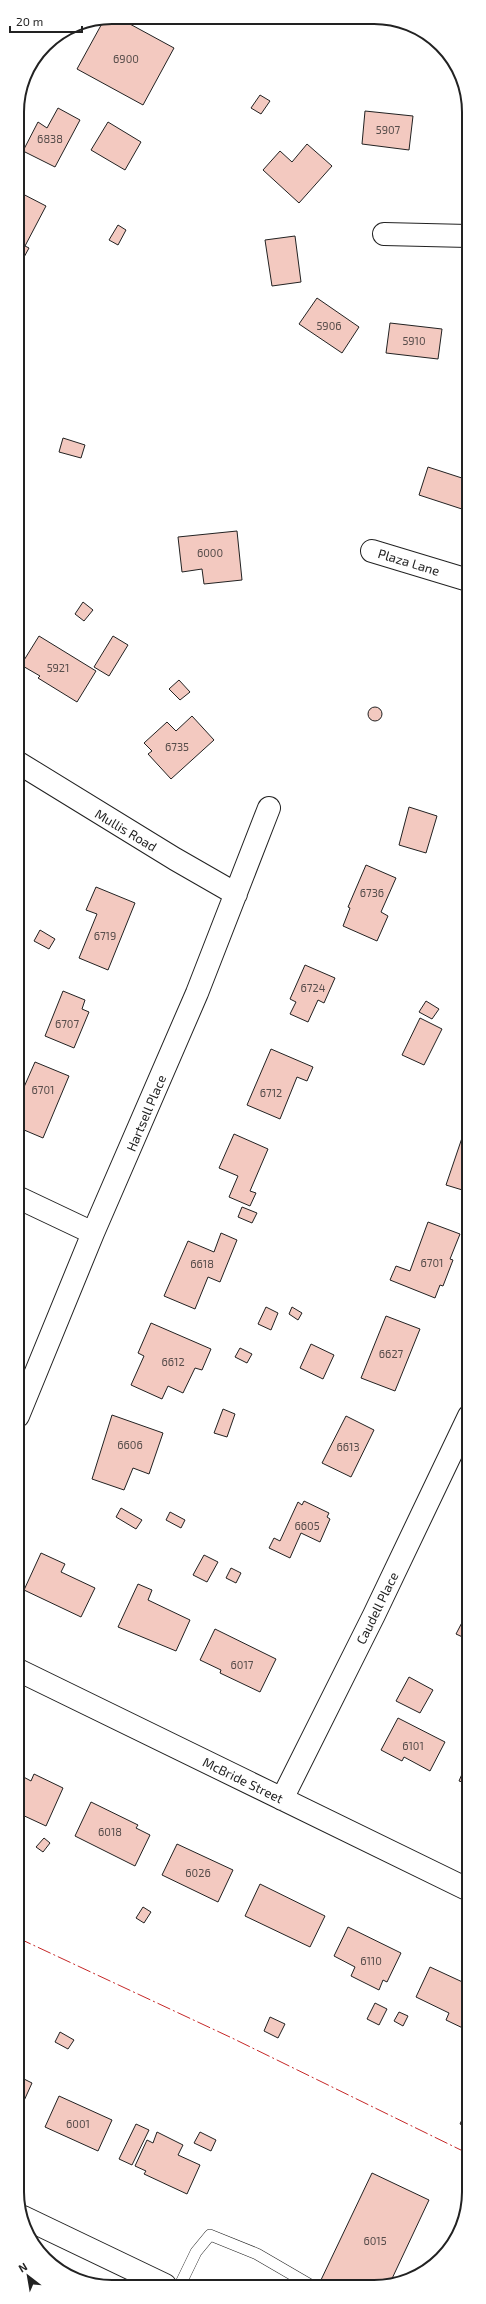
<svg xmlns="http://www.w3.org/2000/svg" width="486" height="2304" font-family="'Exo 2',sans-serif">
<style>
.building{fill:#f3c9c0;stroke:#222}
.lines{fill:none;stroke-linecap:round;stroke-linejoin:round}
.service-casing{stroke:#222;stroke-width:12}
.minor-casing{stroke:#222;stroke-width:24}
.service{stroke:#fff;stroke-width:11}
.minor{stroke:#fff;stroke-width:22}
.power{stroke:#c62828;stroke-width:1;stroke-dasharray:14 3 2 3;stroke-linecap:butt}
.labels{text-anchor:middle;stroke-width:3;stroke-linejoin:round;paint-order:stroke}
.number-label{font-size:11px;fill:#564c4a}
.street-label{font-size:13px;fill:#222;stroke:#fff}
.rim{fill:none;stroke:#222;stroke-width:2}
</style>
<rect width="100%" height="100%" fill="#fff"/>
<path class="building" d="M 117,17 L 174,48 L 143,105 L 77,69 L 105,18 Z
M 260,95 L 270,101 L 261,114 L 251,108 Z
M 58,108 L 80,120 L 55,167 L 23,151 L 38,122 L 47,128 Z
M 365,111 L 413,116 L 409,150 L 362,144 Z
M 108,122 L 141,142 L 125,170 L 91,150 Z
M 307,144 L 332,166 L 299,203 L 263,170 L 280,151 L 292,162 Z
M 467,158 L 468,158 L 468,180 L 465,179 Z
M 17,191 L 46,206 L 25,246 L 29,248 L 23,259 L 17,256 Z
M 118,225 L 126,230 L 118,245 L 109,240 Z
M 295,236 L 301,282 L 272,286 L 265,240 Z
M 317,298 L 359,327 L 342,353 L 299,324 Z
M 390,323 L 442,329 L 438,359 L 386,353 Z
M 63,438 L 85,445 L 81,458 L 59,452 Z
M 428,467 L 468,480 L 468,511 L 419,495 Z
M 237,531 L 242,580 L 204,584 L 202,569 L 182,572 L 178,537 Z
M 83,602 L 93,610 L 84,621 L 75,614 Z
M 39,636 L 96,671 L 77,702 L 38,678 L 40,676 L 21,665 Z
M 113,636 L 128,645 L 109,676 L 94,667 Z
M 179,680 L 190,692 L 180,700 L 169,689 Z
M368 714a7 7 0 1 1 14 0a7 7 0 1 1-14 0Z
M 192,716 L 214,740 L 171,779 L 148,754 L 152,751 L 144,743 L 167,722 L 176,731 Z
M 409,807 L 437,816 L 426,853 L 399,845 Z
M 366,865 L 396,878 L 381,912 L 388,916 L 377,941 L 343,926 L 350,908 L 348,907 Z
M 96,887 L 135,903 L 108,970 L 79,958 L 97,914 L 86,910 Z
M 40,930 L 55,939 L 49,949 L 34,941 Z
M 305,965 L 335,978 L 324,1003 L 318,1000 L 308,1022 L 290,1014 L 296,1002 L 290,999 Z
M 63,991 L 85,1000 L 82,1009 L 89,1012 L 74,1048 L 45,1036 Z
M 426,1001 L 439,1009 L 432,1019 L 419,1012 Z
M 420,1018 L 442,1029 L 424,1065 L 402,1055 Z
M 271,1049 L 313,1067 L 307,1081 L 297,1077 L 280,1119 L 247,1105 Z
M 35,1062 L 69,1076 L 43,1138 L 17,1127 L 17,1103 Z
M 464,1132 L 469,1134 L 469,1192 L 446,1185 Z
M 234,1134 L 268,1149 L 250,1191 L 256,1193 L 250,1206 L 229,1197 L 238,1176 L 219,1168 Z
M 242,1207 L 257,1213 L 252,1223 L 238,1217 Z
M 428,1222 L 460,1234 L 450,1259 L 453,1260 L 443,1286 L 440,1285 L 435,1298 L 390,1280 L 396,1266 L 410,1271 Z
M 221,1233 L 237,1240 L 220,1282 L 208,1277 L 195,1309 L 164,1296 L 188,1241 L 214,1252 Z
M 266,1307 L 278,1313 L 271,1330 L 258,1324 Z
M 292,1307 L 302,1313 L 298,1320 L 289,1314 Z
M 386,1316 L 420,1329 L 395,1391 L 361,1378 Z
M 151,1323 L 211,1349 L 202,1370 L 195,1368 L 183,1393 L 168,1386 L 162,1399 L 131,1385 L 144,1356 L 138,1353 Z
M 311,1344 L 334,1355 L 323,1379 L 300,1368 Z
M 240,1348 L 252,1354 L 247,1363 L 235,1357 Z
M 223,1409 L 235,1414 L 227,1437 L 214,1433 Z
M 112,1415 L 163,1433 L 149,1474 L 133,1468 L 124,1490 L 92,1479 Z
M 346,1416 L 374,1430 L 351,1477 L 322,1463 Z
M 304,1501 L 329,1513 L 327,1517 L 330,1519 L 320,1542 L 301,1533 L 290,1558 L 269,1548 L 274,1538 L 280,1541 L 298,1502 L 302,1505 Z
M 121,1508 L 142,1520 L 136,1529 L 116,1517 Z
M 170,1512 L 185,1520 L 181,1528 L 166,1520 Z
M 41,1553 L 65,1564 L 61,1572 L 95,1588 L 81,1617 L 24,1590 Z
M 204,1555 L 218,1562 L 207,1582 L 193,1575 Z
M 231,1568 L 241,1573 L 236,1583 L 226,1578 Z
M 138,1584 L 152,1590 L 148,1600 L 190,1620 L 176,1651 L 118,1627 Z
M 469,1609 L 469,1640 L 456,1634 Z
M 215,1629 L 276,1659 L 260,1692 L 220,1673 L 221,1670 L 200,1660 Z
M 409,1677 L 433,1690 L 420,1713 L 396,1701 Z
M 398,1718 L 445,1742 L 430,1771 L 404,1757 L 402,1761 L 381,1750 Z
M 469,1758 L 469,1784 L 459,1781 Z
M 18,1774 L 31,1781 L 34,1774 L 63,1788 L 46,1826 L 18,1813 Z
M 91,1802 L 138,1825 L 136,1828 L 150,1835 L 135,1866 L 75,1836 Z
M 44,1838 L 50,1843 L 43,1852 L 36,1847 Z
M 177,1844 L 233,1870 L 218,1902 L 162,1875 Z
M 260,1884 L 325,1916 L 310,1947 L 245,1916 Z
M 143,1907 L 151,1912 L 144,1923 L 136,1918 Z
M 348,1927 L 401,1953 L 387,1982 L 383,1980 L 379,1990 L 351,1976 L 355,1967 L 334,1956 Z
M 430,1967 L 469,1985 L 469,2031 L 446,2020 L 449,2013 L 416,1997 Z
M 375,2003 L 387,2009 L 379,2025 L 367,2019 Z
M 399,2012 L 408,2016 L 403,2026 L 394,2021 Z
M 270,2017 L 285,2024 L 278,2038 L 264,2031 Z
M 60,2032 L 74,2040 L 68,2049 L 55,2042 Z
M 18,2076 L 32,2083 L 18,2114 Z
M 59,2096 L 112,2120 L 98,2151 L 45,2127 Z
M 467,2109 L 469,2110 L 469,2128 L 460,2124 Z
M 136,2124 L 149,2130 L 132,2165 L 119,2159 Z
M 157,2132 L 183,2145 L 178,2155 L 200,2165 L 187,2194 L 144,2174 L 146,2171 L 135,2166 L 147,2140 L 153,2143 Z
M 200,2132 L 216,2140 L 211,2151 L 194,2143 Z
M 372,2173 L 429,2200 L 389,2285 L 328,2286 L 320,2282 Z"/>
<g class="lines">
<g class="service-casing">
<path id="service" d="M 180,2285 L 196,2252 L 210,2235 L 257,2254 L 312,2286"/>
</g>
<g class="minor-casing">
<path id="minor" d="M 384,234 L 468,236
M 372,551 L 468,580
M 17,762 L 175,859 L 236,894
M 17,1197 L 93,1233
M 18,1416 L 93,1233 L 197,993 L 269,808
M 18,1670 L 469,1890
M 282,1799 L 374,1615 L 469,1416
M 23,2217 L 165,2285"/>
</g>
<use href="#service" class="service"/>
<use href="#minor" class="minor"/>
<path class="power" d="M 18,1938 L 232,2038 L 469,2154"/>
</g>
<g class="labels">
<g class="number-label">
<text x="126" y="63">6900</text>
<text x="388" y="134">5907</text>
<text x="50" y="143">6838</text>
<text x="329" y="330">5906</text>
<text x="414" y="345">5910</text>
<text x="210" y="557">6000</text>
<text x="58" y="672">5921</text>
<text x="177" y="751">6735</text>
<text x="372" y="897">6736</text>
<text x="105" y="940">6719</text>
<text x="313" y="992">6724</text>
<text x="67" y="1028">6707</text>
<text x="43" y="1094">6701</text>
<text x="271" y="1097">6712</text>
<text x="432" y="1267">6701</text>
<text x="202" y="1268">6618</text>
<text x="391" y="1358">6627</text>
<text x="173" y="1366">6612</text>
<text x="130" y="1449">6606</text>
<text x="348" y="1451">6613</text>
<text x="307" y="1530">6605</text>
<text x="242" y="1669">6017</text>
<text x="413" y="1750">6101</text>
<text x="110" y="1836">6018</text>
<text x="198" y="1877">6026</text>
<text x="371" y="1965">6110</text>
<text x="78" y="2128">6001</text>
<text x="375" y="2245">6015</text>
</g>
<g class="street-label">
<text transform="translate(409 562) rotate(17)" y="5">Plaza Lane</text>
<text transform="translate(126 830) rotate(31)" y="5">Mullis Road</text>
<text transform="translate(146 1113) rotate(-67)" y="5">Hartsell Place</text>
<text transform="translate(377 1608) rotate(-64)" y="5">Caudell Place</text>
<text transform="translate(243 1780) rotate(26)" y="5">McBride Street</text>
</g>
</g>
<path d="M0 0H486V2304H0ZM112 24H374A88 88 0 0 1 462 112V2192A88 88 0 0 1 374 2280H112A88 88 0 0 1 24 2192V112A88 88 0 0 1 112 24Z" fill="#fff" fill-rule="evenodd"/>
<path class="rim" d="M112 24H374A88 88 0 0 1 462 112V2192A88 88 0 0 1 374 2280H112A88 88 0 0 1 24 2192V112A88 88 0 0 1 112 24Z"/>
<g transform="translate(28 2276) rotate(329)" stroke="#ffffff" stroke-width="3" paint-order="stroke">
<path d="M0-3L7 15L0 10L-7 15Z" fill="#222222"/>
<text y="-6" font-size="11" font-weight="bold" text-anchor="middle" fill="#222222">N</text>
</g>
<path d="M10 26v6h72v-6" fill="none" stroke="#222222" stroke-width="2"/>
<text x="16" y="26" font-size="12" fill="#222222" stroke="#ffffff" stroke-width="3" paint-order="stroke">20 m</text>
</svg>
